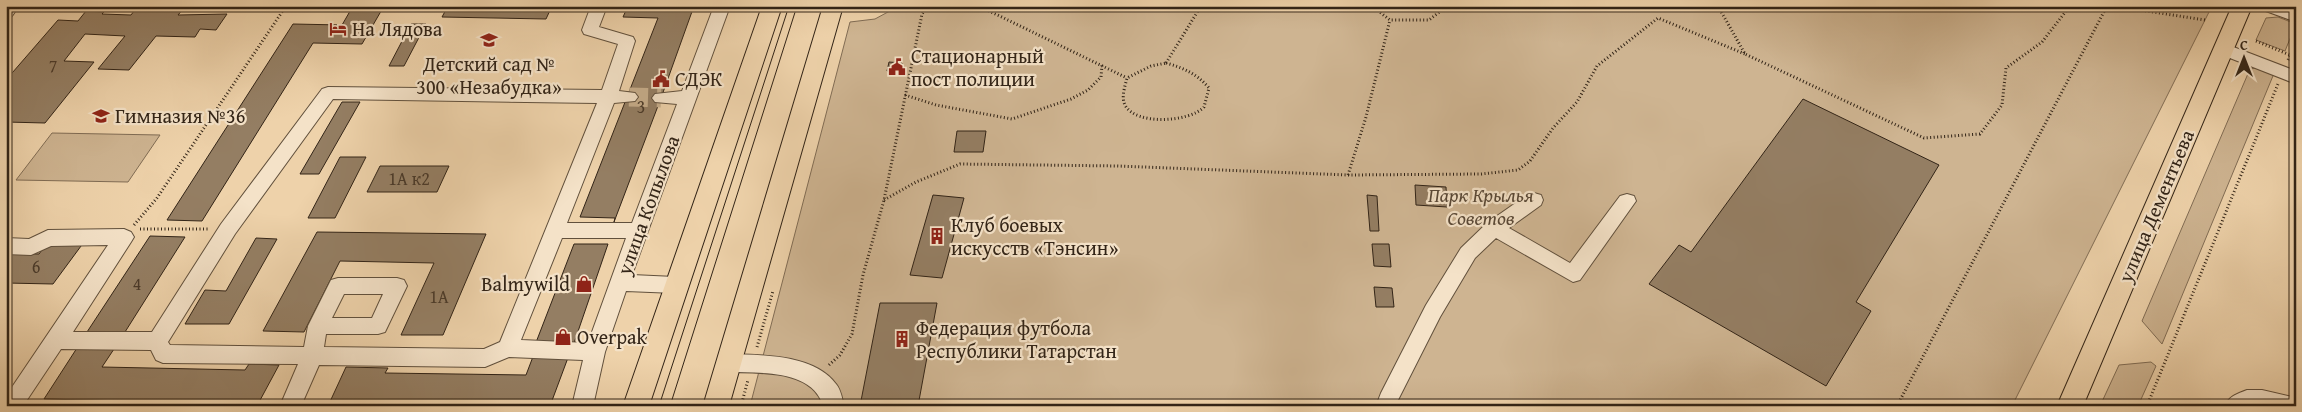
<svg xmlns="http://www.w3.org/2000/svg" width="2302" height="412" font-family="'Gentium Book Plus',serif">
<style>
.green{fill:#ceb491;stroke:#806c54}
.building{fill:#947e63;stroke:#322417}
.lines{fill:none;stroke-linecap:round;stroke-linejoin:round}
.minor-tunnel{stroke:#c8af8d;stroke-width:19;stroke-dasharray:19 9;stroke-linecap:butt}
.minor-casing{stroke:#61503c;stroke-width:2}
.major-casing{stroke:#322417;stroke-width:2}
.path{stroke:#322417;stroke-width:3;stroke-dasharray:1 2.5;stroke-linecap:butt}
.minor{fill:#f4e2c8;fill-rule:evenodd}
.major{fill:#eed2aa;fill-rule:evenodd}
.tram{stroke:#322417;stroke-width:1}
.labels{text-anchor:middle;stroke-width:4.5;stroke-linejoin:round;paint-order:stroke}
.number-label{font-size:18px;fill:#4a3a2a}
.poi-label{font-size:20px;fill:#322417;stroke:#f4e2c8;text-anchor:start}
.park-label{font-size:20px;font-style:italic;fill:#594836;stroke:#f4e2c8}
.street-label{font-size:20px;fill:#322417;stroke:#f4e2c8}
</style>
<rect width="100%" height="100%" fill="#eed2aa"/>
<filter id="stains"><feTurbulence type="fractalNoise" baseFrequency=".004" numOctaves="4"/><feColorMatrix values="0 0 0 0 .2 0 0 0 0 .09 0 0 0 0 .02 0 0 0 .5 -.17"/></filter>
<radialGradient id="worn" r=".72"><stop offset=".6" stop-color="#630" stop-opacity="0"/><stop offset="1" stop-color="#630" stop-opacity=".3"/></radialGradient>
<path class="green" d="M 899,6 L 2212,6 L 2012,406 L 750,406 L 850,22 L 875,19 Z
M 2278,17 L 2296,24 L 2285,51 L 2256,40 L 2266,18 Z
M 2262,67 L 2275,71 L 2162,344 L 2142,321 L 2250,69 Z
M 52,133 L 160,135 L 128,182 L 16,180 Z
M 2151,362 L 2156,366 L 2138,406 L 2100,406 L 2119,365 Z"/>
<path class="building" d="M 353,6 L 384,6 L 362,44 L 313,43 L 202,221 L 167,220 L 293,24 L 342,25 Z
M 448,6 L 552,6 L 546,19 L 442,17 Z
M 628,6 L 694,6 L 661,98 L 614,222 L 615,218 L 580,217 L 658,18 L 623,17 Z
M 137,7 L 184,8 L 178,15 L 227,14 L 216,30 L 200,29 L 195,37 L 156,36 L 129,70 L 98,69 L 125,36 L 85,34 L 64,61 L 94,62 L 45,123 L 6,122 L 6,80 L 58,20 L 78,21 L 86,11 L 104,12 L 102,14 L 131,15 Z
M 411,24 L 426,24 L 404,66 L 389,66 Z
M 889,62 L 902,63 L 900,71 L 887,71 Z
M 1803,99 L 1939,165 L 1856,302 L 1871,311 L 1826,386 L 1649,284 L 1679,245 L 1691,252 Z
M 342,102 L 360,102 L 319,174 L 300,174 Z
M 957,131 L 986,131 L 983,152 L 954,152 Z
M 340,157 L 366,157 L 335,218 L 308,218 Z
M 380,166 L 449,166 L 437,192 L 367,192 Z
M 1415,185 L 1446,187 L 1447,207 L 1416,205 Z
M 933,195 L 964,198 L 942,278 L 910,275 Z
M 1367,195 L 1377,196 L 1379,231 L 1370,231 Z
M 317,232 L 486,234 L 443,335 L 401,335 L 434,263 L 340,261 L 304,332 L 263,331 Z
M 150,236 L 185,237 L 125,332 L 87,332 Z
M 256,238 L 277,239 L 229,324 L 185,324 L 205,290 L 226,291 Z
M 48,241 L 84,242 L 53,284 L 6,283 L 6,253 L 39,254 Z
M 574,244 L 608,244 L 573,346 L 535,345 Z
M 1372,244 L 1389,244 L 1391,267 L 1374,266 Z
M 1374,287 L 1392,288 L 1394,307 L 1376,307 Z
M 880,303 L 937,303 L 918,406 L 860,406 Z
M 77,348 L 114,349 L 102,367 L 245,370 L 249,364 L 279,365 L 258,404 L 44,399 Z
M 534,354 L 569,355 L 550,406 L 328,406 L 346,367 L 388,368 L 385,373 L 526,375 Z"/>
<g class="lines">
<path class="minor-tunnel" d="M 629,97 L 661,98"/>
<g class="minor-casing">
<path id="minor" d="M 6,6 L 19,6 L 12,16 L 6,18 Z
M 591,6 L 607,6 L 599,27 L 633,37 L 635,41 L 619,91 L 635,93 L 638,97 L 635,101 L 614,103 L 567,223 L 632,223 L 677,104 L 655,102 L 652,98 L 655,94 L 682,91 L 714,6 L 730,6 L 632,275 L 675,277 L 682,279 L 685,285 L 682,291 L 675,293 L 626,291 L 605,352 L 593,406 L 572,406 L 583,360 L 509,357 L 485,367 L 319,365 L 301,406 L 280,406 L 298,364 L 163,363 L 156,360 L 151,350 L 61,349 L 23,406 L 6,406 L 6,396 L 108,245 L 51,246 L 31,255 L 6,254 L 6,238 L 29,239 L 48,230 L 124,229 L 131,232 L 134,237 L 131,242 L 73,332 L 152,332 L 221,224 L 322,89 L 328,87 L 602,90 L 618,44 L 584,34 L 582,30 ZM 333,99 L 597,103 L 500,342 L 484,349 L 324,347 L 326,334 L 378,334 L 385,332 L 407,286 L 404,280 L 397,278 L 338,278 L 331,280 L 308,326 L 304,347 L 170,345 L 168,342 L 235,234 ZM 562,238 L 626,238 L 588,343 L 521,340 ZM 344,294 L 383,294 L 372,318 L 332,318 Z
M 2261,6 L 2286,6 L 2296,10 L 2296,22 L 2263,10 Z
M 2223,43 L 2296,71 L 2296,84 L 2217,53 L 2215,49 L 2217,45 Z
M 1534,193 L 1541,195 L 1543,200 L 1541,205 L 1509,228 L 1570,263 L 1620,196 L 1627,194 L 1634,196 L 1636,201 L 1580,280 L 1573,282 L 1496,238 L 1475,258 L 1440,317 L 1398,400 L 1398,406 L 1376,406 L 1381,393 L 1426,305 L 1461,248 L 1487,223 L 1527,195 Z
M 728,354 C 762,355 814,354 836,384 C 841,390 842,398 844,406 L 823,406 C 813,369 759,373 728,372 L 721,369 L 718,363 L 721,357 Z
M 2247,390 L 2262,390 L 2292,397 L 2296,398 L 2296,406 L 2225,406 C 2229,396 2237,394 2247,390 Z"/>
</g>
<g class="major-casing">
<path id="major" d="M 762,6 L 782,6 L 649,406 L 623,406 Z
M 823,6 L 843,6 L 729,406 L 703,406 Z
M 2232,6 L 2252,6 L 2083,406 L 2057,406 Z"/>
</g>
<path class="path" d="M 979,6 L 1127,78
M 1372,6 L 1390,20 L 1429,20 L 1447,6
M 1718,6 L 1745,54 L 1924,138 L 1980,134 L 2002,105 L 2006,68 L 2042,42 L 2070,6
M 2114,6 L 2205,20
M 2256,41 L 2290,55
M 2288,60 L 2296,43
M 1166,63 C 1184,68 1197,74 1209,88 L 1204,107 C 1190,122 1136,126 1125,105 C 1121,97 1125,86 1127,78 L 1151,66 Z
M 1166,63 L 1201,6
M 905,95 L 936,105 L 1012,119 L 1071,99 L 1088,90 L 1101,77 L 1102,65
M 1348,175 L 1481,174 L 1518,170 L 1530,161 L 1553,128 L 1577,102 L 1597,66 L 1658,18 L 1745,54
M 884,200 L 916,182 L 960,164 L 1118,166 L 1348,175 L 1366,117 L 1390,20
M 134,225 L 157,198 L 286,6
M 140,229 L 209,229
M 757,347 L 773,291
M 829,365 L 840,355 L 852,334 L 863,275 L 884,200 L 922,14 L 928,6
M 741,406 L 748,380
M 1897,406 L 2107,6
M 2147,406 L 2278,84"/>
<use href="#minor" class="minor"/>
<use href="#major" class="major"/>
<path class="tram" d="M 659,406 L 789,6
M 670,406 L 797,6"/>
</g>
<defs>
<g id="hotel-bare" transform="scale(1.35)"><path d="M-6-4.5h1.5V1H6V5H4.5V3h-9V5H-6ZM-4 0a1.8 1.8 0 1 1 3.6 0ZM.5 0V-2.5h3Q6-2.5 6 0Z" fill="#8f2418" stroke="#f4e2c8" stroke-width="2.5" paint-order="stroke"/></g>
<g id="school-bare" transform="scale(1.35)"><path d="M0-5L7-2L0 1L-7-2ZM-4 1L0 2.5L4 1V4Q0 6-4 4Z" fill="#8f2418" stroke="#f4e2c8" stroke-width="2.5" paint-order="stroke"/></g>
<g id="civic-bare" transform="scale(1.35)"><path d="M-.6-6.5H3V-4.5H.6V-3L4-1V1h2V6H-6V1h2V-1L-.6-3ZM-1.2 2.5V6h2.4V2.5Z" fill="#8f2418" stroke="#f4e2c8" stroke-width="2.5" paint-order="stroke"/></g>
<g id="building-bare" transform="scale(1.35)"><path d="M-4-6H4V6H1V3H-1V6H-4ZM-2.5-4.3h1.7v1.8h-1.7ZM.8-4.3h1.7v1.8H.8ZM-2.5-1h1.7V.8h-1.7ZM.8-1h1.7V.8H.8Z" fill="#8f2418" stroke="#f4e2c8" stroke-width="2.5" paint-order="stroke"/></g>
<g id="shop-bare" transform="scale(1.35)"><path d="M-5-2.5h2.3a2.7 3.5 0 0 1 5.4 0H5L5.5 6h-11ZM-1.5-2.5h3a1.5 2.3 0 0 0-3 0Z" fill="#8f2418" stroke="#f4e2c8" stroke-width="2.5" paint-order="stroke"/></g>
</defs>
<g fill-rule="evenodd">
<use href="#hotel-bare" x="338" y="29"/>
<use href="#school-bare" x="489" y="40"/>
<use href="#civic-bare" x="897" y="67"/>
<use href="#civic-bare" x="661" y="79"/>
<use href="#school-bare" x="101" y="116"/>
<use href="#building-bare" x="937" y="236"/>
<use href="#shop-bare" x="584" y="284"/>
<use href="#shop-bare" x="563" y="337"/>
<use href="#building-bare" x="902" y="339"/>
</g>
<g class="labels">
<g class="number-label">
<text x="53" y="72">7</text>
<text x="641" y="113">3</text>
<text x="409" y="185">1А к2</text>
<text x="36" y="273">6</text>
<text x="137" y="290">4</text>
<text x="439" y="303">1А</text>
</g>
<g class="poi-label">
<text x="352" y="36">На Лядова</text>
<text x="911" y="63">Стационарный<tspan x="911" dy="23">пост полиции</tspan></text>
<text x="489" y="71" text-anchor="middle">Детский сад №<tspan x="489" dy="23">300 «Незабудка»</tspan></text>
<text x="675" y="86">СДЭК</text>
<text x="115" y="123">Гимназия №36</text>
<text x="951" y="232">Клуб боевых<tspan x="951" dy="23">искусств «Тэнсин»</tspan></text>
<text x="570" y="291" text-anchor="end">Balmywild</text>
<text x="916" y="335">Федерация футбола<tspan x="916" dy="23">Республики Татарстан</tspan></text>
<text x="577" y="344">Overpak</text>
</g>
<g class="park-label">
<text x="1481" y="202">Парк Крылья<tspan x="1481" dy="23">Советов</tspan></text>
</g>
<g class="street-label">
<text transform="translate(648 205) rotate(-70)" y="7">улица Копылова</text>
<text transform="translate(2156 206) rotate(-67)" y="7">улица Дементьева</text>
</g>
</g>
<rect width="2302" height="412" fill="none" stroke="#eed2aa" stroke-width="25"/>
<rect x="8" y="8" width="2287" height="397" fill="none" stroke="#322417" stroke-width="2.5"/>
<rect x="12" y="12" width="2277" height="387" fill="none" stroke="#322417"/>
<g transform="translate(2244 58)" stroke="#f4e2c8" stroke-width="4" paint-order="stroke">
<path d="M0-4L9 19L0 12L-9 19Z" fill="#322417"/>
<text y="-8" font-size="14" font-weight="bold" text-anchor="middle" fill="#322417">С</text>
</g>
<rect width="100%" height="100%" filter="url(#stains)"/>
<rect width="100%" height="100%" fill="url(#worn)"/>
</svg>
